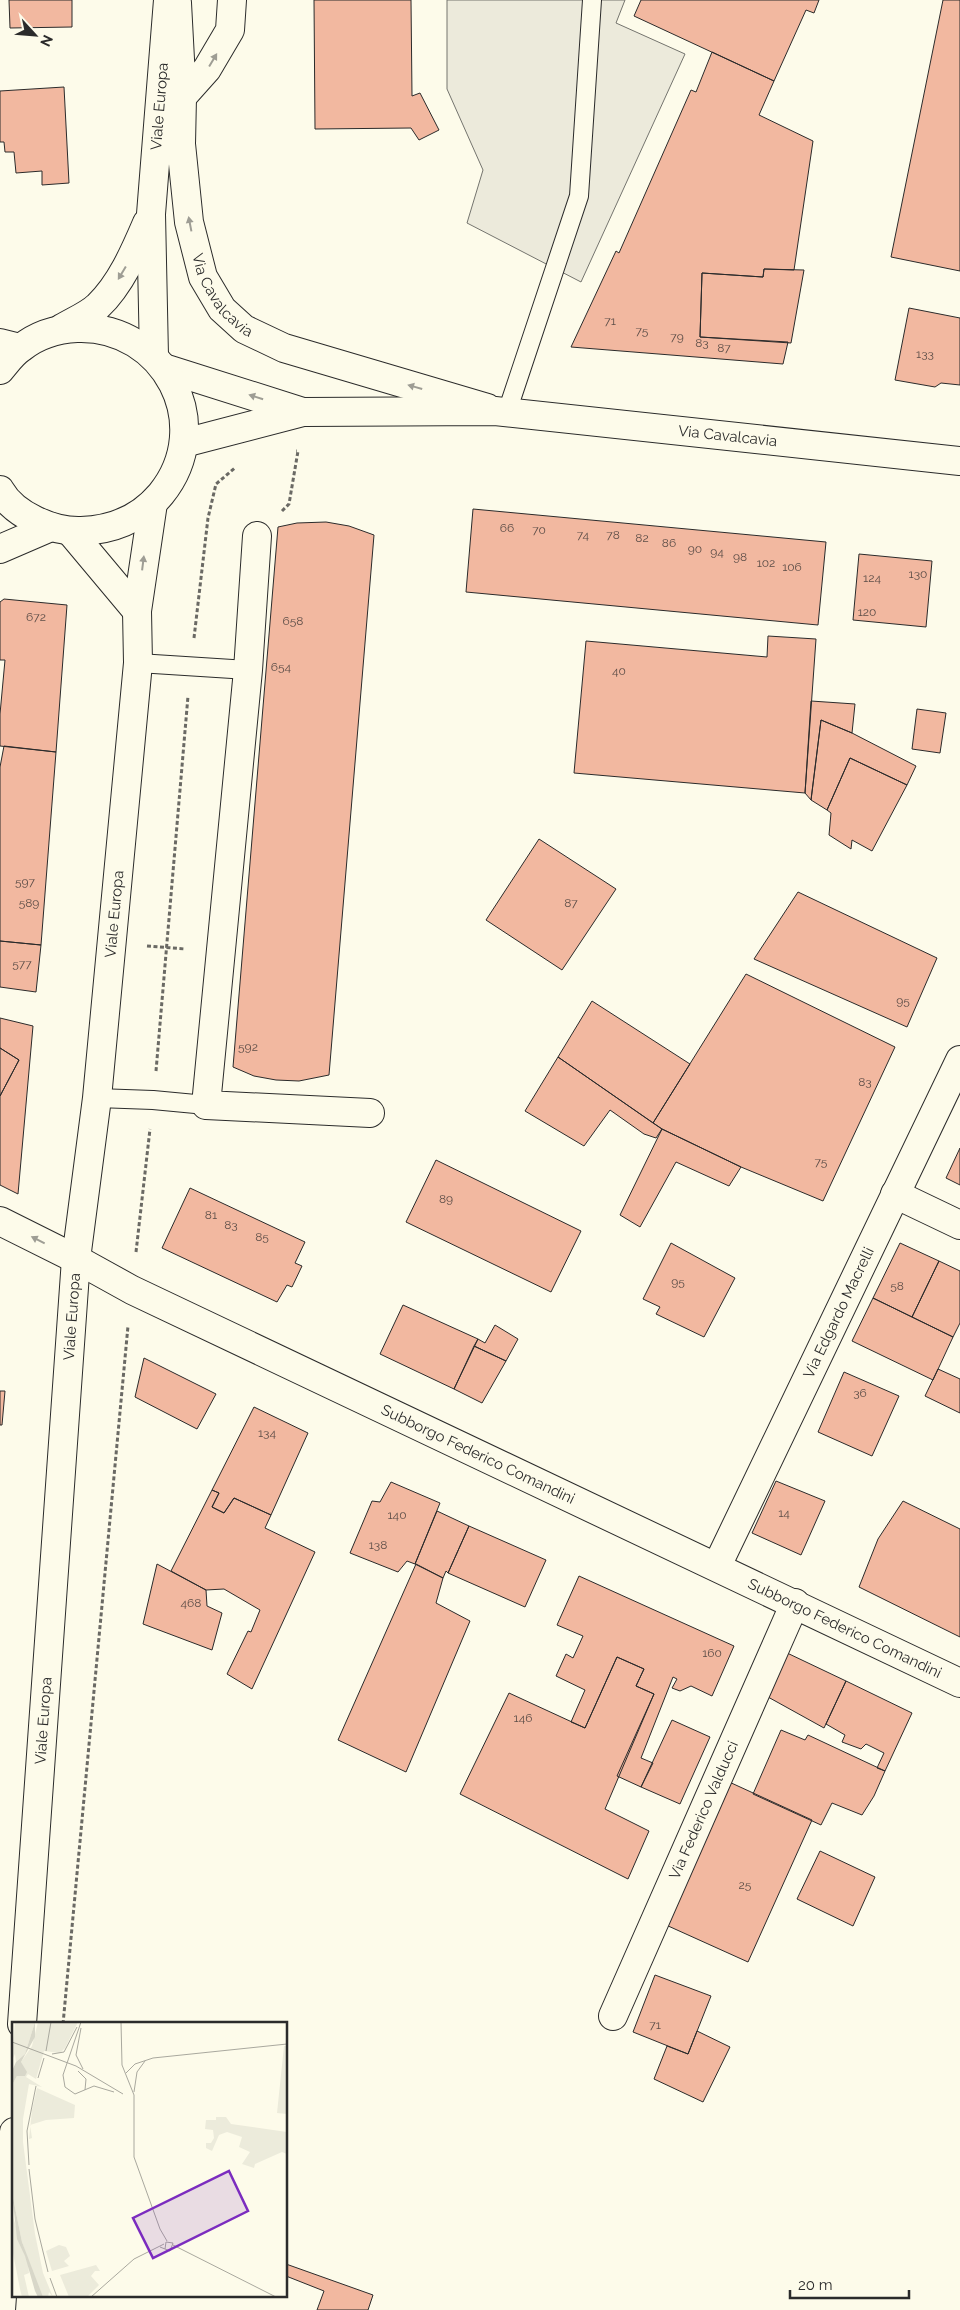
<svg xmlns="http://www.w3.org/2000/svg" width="960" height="2310" font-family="Raleway,sans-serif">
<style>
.parking{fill:#eceadb;stroke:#74746e}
.building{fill:#f2b8a0;stroke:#2b2b2b}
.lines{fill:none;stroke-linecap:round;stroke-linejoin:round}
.lane-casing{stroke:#2b2b2b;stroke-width:20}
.street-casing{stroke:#2b2b2b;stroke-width:30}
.secondary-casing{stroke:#2b2b2b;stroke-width:30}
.path{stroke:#6a6964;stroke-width:3;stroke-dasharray:4 2.5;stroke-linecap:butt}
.lane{stroke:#fdfbea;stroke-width:18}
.street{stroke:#fdfbea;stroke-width:28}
.secondary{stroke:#fdfbea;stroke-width:28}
.oneway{fill:#9e9d94}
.labels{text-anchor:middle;stroke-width:4;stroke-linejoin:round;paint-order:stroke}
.number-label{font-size:12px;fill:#5d4e48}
.street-label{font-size:15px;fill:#2b2b2b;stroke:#fdfbea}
.inset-road{fill:none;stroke:#a9a89e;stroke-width:1}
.view{fill:#7b2cbf;fill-opacity:0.15;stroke:#7b2cbf;stroke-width:2.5}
.inset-edge{fill:none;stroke:#2b2b2b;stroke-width:2.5}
</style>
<rect width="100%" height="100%" fill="#fdfbea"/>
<path class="parking" d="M 447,0 L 625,0 L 616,23 L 685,54 L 581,282 L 467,223 L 483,170 L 447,89 Z"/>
<path class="building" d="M 9,0 L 72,0 L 72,27 L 10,28 Z
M 314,0 L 411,0 L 412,96 L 420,93 L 439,130 L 419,140 L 411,128 L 315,129 Z
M 641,0 L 819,0 L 814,13 L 806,10 L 774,81 L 634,16 Z
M 943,0 L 960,0 L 960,271 L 891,257 Z
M 712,52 L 774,81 L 759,115 L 813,141 L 794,270 L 764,269 L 763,277 L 702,273 L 700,337 L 788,342 L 783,364 L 571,347 L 616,251 L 619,253 L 691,90 L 696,92 Z
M 64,87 L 69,183 L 42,185 L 42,171 L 16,173 L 14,152 L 5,152 L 4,142 L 0,142 L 0,91 Z
M 764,269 L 804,270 L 791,343 L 700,337 L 702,273 L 763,277 Z
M 909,308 L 960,318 L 960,385 L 941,383 L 935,387 L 895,380 Z
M 473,509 L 826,542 L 818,625 L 466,592 Z
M 326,522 L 349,526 L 374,535 L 329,1075 L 299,1081 L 276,1080 L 254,1076 L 233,1067 L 278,527 L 297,523 Z
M 859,554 L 932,561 L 926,627 L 853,620 Z
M 4,599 L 67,605 L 56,752 L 0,746 L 0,714 L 5,660 L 0,660 L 0,602 Z
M 768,636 L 816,639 L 805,793 L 574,773 L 586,641 L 767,657 Z
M 811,701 L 855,704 L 852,733 L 821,720 L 811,800 L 805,793 Z
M 917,709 L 946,713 L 940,753 L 912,749 Z
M 821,720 L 852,733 L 916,766 L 907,785 L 850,758 L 827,810 L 811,800 Z
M 4,746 L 56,752 L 41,945 L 0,941 L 0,767 Z
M 850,758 L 907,785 L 872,851 L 852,840 L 851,849 L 829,835 L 831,813 L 827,810 Z
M 539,839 L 616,889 L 562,970 L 486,920 Z
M 798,892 L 937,958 L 907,1027 L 754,959 Z
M 0,941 L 41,945 L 36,992 L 0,987 Z
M 746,974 L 895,1047 L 823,1201 L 741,1167 L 662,1129 L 653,1123 Z
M 592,1001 L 690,1064 L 653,1123 L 558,1057 Z
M 0,1018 L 33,1026 L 18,1194 L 0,1185 L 0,1096 L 19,1060 L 0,1048 Z
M 0,1048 L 19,1060 L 0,1096 Z
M 558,1057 L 662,1129 L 656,1138 L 644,1134 L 610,1110 L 584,1146 L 525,1111 Z
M 662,1129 L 741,1167 L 729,1186 L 676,1162 L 640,1227 L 620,1215 Z
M 960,1148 L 960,1185 L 946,1178 Z
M 436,1160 L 581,1231 L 551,1292 L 406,1222 Z
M 190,1188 L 305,1242 L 295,1263 L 302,1266 L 292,1287 L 287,1285 L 277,1302 L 162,1248 Z
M 671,1243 L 735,1278 L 704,1337 L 656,1314 L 660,1307 L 643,1299 Z
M 900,1243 L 939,1261 L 912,1317 L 873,1298 Z
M 939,1261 L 960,1271 L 960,1323 L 953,1337 L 912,1317 Z
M 873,1298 L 953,1337 L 933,1380 L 852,1341 Z
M 403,1305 L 478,1339 L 454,1389 L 380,1354 Z
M 495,1325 L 518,1339 L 506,1361 L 474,1346 L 478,1339 L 485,1343 Z
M 474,1346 L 506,1361 L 482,1403 L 454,1389 Z
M 144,1358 L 216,1394 L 197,1429 L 135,1397 Z
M 938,1369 L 960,1379 L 960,1413 L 925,1396 Z
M 844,1372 L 899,1396 L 872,1456 L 818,1432 Z
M 0,1391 L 5,1391 L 2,1425 L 0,1425 Z
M 254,1407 L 308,1433 L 271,1515 L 234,1498 L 224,1513 L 212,1507 L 219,1493 L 212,1490 Z
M 776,1481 L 825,1501 L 801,1555 L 752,1533 Z
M 391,1482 L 440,1503 L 415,1564 L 407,1561 L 398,1572 L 350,1553 L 372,1501 L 380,1502 Z
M 212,1490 L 219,1493 L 212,1507 L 224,1513 L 234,1498 L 271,1515 L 265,1528 L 315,1552 L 252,1689 L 227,1674 L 248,1631 L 251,1632 L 260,1610 L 224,1589 L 206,1590 L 171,1571 Z
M 903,1501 L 960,1529 L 960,1637 L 859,1587 L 878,1539 Z
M 437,1511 L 469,1526 L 448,1573 L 446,1571 L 443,1578 L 415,1564 Z
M 469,1526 L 546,1560 L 525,1607 L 448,1573 Z
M 157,1564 L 206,1590 L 207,1606 L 222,1613 L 212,1650 L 143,1624 Z
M 416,1564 L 443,1578 L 436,1603 L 470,1621 L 406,1772 L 338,1740 Z
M 579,1576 L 734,1646 L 712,1696 L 691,1686 L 680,1691 L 672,1688 L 677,1679 L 673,1677 L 641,1758 L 653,1763 L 641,1787 L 617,1776 L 654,1694 L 636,1686 L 644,1669 L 617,1657 L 585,1728 L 571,1722 L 585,1690 L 556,1676 L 566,1654 L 573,1658 L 583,1636 L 557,1625 Z
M 785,1652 L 846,1681 L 824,1728 L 768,1697 Z
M 617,1657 L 644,1669 L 636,1686 L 654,1694 L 605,1809 L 649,1831 L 628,1879 L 460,1794 L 509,1693 L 585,1728 Z
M 846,1681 L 912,1713 L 885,1771 L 877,1768 L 884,1753 L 866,1744 L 861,1749 L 842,1742 L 845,1735 L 826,1724 Z
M 672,1720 L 710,1737 L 680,1804 L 641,1787 Z
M 781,1730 L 805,1740 L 808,1735 L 885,1771 L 874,1796 L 862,1815 L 832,1803 L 821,1825 L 753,1794 Z
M 727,1781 L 812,1820 L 748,1962 L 666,1925 Z
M 820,1851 L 875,1877 L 853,1926 L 797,1899 Z
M 655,1975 L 711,1996 L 688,2054 L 633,2032 Z
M 697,2031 L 730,2047 L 703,2102 L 654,2079 L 667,2046 L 688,2054 Z
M 286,2264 L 373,2295 L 368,2310 L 317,2310 L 324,2291 L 286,2276 Z"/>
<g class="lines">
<g class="lane-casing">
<path id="lane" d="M 507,412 L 579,196 L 592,0
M 138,663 L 248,670
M 97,1098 L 153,1100 L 206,1105"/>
</g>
<g class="street-casing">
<g id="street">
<path id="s1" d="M 177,3 L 182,97 L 181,144 L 189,222 L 203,277 L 222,309 L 244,329 L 284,348 L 487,408"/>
<path d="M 182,97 L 207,69 L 230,30 L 232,0"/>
<path d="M 0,343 L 20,348"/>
<path d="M 70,531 L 137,611"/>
<path d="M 257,536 L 248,670 L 206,1105 L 370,1113"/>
<path d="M 895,1194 L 960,1225"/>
<path id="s2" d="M 0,1221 L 76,1259 L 132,1290 L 960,1683"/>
<path id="s3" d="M 717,1566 L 960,1060"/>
<path id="s4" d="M 613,2016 L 795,1603"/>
<path id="s5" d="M 22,2024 L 76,1259 L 97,1098 L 138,663 L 137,611 L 153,503"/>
<path d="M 1,2310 L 14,2132"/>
</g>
</g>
<g class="secondary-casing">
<g id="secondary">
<path d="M 62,328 C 74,321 89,315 98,306 C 121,284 135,251 147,223"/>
<path id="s6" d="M 154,356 L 151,214 L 168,0"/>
<path d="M 164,368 L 303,412"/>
<path d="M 0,370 C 7,362 13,353 21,348 C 37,335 57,329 77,328 C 165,325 217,425 161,494 C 140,519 113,530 81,531 C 53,532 14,515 0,490"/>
<path id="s7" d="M 184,443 L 303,412 L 495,411 L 960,461"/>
<path d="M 0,549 L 51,527"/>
</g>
</g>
<path class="path" d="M 282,511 L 289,504 L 298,451 L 296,451
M 194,638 L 208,518 L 216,484 L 236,467
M 147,946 L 185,949
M 156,1071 L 188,696
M 136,1252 L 150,1129
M 63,2024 L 128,1326"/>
<use href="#lane" class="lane"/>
<use href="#street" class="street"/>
<use href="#secondary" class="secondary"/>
</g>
<defs><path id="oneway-solid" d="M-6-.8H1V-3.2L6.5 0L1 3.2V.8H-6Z" transform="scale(1.25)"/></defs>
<g class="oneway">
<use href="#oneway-solid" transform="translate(213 60) rotate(-59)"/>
<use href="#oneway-solid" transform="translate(190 224) rotate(-101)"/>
<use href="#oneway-solid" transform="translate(122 273) rotate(121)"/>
<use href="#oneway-solid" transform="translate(415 387) rotate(-164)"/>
<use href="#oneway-solid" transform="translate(256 397) rotate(-162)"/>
<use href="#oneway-solid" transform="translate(143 563) rotate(-83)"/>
<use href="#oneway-solid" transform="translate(38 1240) rotate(-153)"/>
</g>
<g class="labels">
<g class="number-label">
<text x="610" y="325">71</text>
<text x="642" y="335">75</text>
<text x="677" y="341">79</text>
<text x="702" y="347">83</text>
<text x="724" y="352">87</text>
<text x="925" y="358">133</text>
<text x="507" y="532">66</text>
<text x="539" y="534">70</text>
<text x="583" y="539">74</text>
<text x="613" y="539">78</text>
<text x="642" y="542">82</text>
<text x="669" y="547">86</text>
<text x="695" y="553">90</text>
<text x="717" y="556">94</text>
<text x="740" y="561">98</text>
<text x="766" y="567">102</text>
<text x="792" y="571">106</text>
<text x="918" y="578">130</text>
<text x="872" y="582">124</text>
<text x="867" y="616">120</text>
<text x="36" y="621">672</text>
<text x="293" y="625">658</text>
<text x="281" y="671">654</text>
<text x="619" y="675">40</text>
<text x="25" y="886">597</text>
<text x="29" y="907">589</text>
<text x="571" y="907">87</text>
<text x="22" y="968">577</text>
<text x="903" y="1005">95</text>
<text x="248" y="1051">592</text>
<text x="865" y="1086">83</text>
<text x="821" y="1166">75</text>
<text x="446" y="1203">89</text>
<text x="211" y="1219">81</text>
<text x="231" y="1229">83</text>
<text x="262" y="1241">85</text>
<text x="678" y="1286">95</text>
<text x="897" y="1290">58</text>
<text x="860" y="1397">36</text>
<text x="267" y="1437">134</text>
<text x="784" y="1517">14</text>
<text x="397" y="1519">140</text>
<text x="378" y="1549">138</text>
<text x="191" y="1607">468</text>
<text x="712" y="1657">160</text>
<text x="523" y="1722">146</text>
<text x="745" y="1889">25</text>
<text x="655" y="2029">71</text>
</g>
<g class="street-label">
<text dy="5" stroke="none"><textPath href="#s6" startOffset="250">Viale Europa</textPath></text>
<text dy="5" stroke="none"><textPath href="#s1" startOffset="302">Via Cavalcavia</textPath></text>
<text dy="5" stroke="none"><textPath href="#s7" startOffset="549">Via Cavalcavia</textPath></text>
<text dy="5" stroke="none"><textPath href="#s5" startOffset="1114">Viale Europa</textPath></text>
<text dy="5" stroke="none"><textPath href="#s3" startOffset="281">Via Edgardo Macrelli</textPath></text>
<text dy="5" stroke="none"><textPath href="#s5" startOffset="709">Viale Europa</textPath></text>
<text dy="5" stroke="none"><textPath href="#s2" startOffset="532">Subborgo Federico Comandini</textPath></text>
<text dy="5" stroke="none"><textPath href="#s2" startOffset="938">Subborgo Federico Comandini</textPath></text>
<text dy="5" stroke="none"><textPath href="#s5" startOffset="304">Viale Europa</textPath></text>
<text dy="5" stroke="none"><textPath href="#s4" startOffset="225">Via Federico Valducci</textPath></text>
</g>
</g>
<g transform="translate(12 2022)">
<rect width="275" height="275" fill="#fdfbea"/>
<path d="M 3,0 L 23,0 L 13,32 L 4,40 L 3,32 L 0,38 ZM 26,0 L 66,0 L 53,26 L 48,31 L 32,29 L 24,57 L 16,52 L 14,55 L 30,65 L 17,62 L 11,97 L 11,120 L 23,212 L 31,251 L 41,275 L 37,270 L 36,275 L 31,275 L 25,266 L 10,220 L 0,171 L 0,63 L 5,54 L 13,54 L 9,40 L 20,24 ZM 272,24 L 275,24 L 275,92 L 265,91 ZM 25,66 L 63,83 L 62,96 L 34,98 L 18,103 L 20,116 L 17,117 L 20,88 ZM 204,95 L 214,95 L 219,102 L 275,110 L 275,132 L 270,130 L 243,142 L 242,146 L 230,142 L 238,130 L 227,125 L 230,115 L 215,110 L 207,113 L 200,129 L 194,126 L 194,121 L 199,121 L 202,116 L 201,108 L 193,107 L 194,98 L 204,98 ZM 0,192 L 16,242 L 17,251 L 12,253 L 17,275 L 10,275 L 8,267 L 0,226 ZM 47,223 L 54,225 L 58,234 L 52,239 L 57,244 L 40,249 L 34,229 ZM 84,243 L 88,249 L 83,249 L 79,254 L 87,263 L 75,275 L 57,275 L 48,253 Z" fill="#ecebdb"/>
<path d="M 23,0 L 23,15 L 9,40 L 15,50 L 13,54 L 5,54 L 0,63 L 0,49 L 4,40 L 13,32 ZM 0,171 L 10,220 L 31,275 L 26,275 L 23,269 L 13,234 L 5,217 Z" fill="#d8d7c9"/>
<path class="inset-road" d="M 69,0 L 51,53 L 53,65 L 63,72 L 82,64 L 102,70M 109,0 L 110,43 L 122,73 L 122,135 L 148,207 L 155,219M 69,6 L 64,33 L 71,47M 0,20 L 64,44 L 111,72M 34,29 L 39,0M 40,32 L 52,30 L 65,5M 66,49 L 74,57 L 73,68M 114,51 L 123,42 L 141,36 L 275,22M 26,56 L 32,36M 122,70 L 125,50 L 133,39M 17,143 L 15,109 L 24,64M 17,147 L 23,197 L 36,250M 161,223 L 264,275M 148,225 L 158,229 L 161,221 L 154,220 L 153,227M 38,256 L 45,275M 79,275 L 122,237 L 152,222"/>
<path class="view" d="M 217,149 L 236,189 L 141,236 L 121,196 Z"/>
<rect width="275" height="275" class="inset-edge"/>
</g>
<g transform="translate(35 35) rotate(116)" stroke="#fdfbea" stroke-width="4" paint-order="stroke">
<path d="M0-4L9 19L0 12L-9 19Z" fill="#2b2b2b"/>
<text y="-8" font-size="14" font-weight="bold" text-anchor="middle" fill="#2b2b2b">N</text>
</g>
<path d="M790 2290v8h119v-8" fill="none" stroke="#2b2b2b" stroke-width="2.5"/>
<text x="798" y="2290" font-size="15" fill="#2b2b2b" stroke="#fdfbea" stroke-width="4" paint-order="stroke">20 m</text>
</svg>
